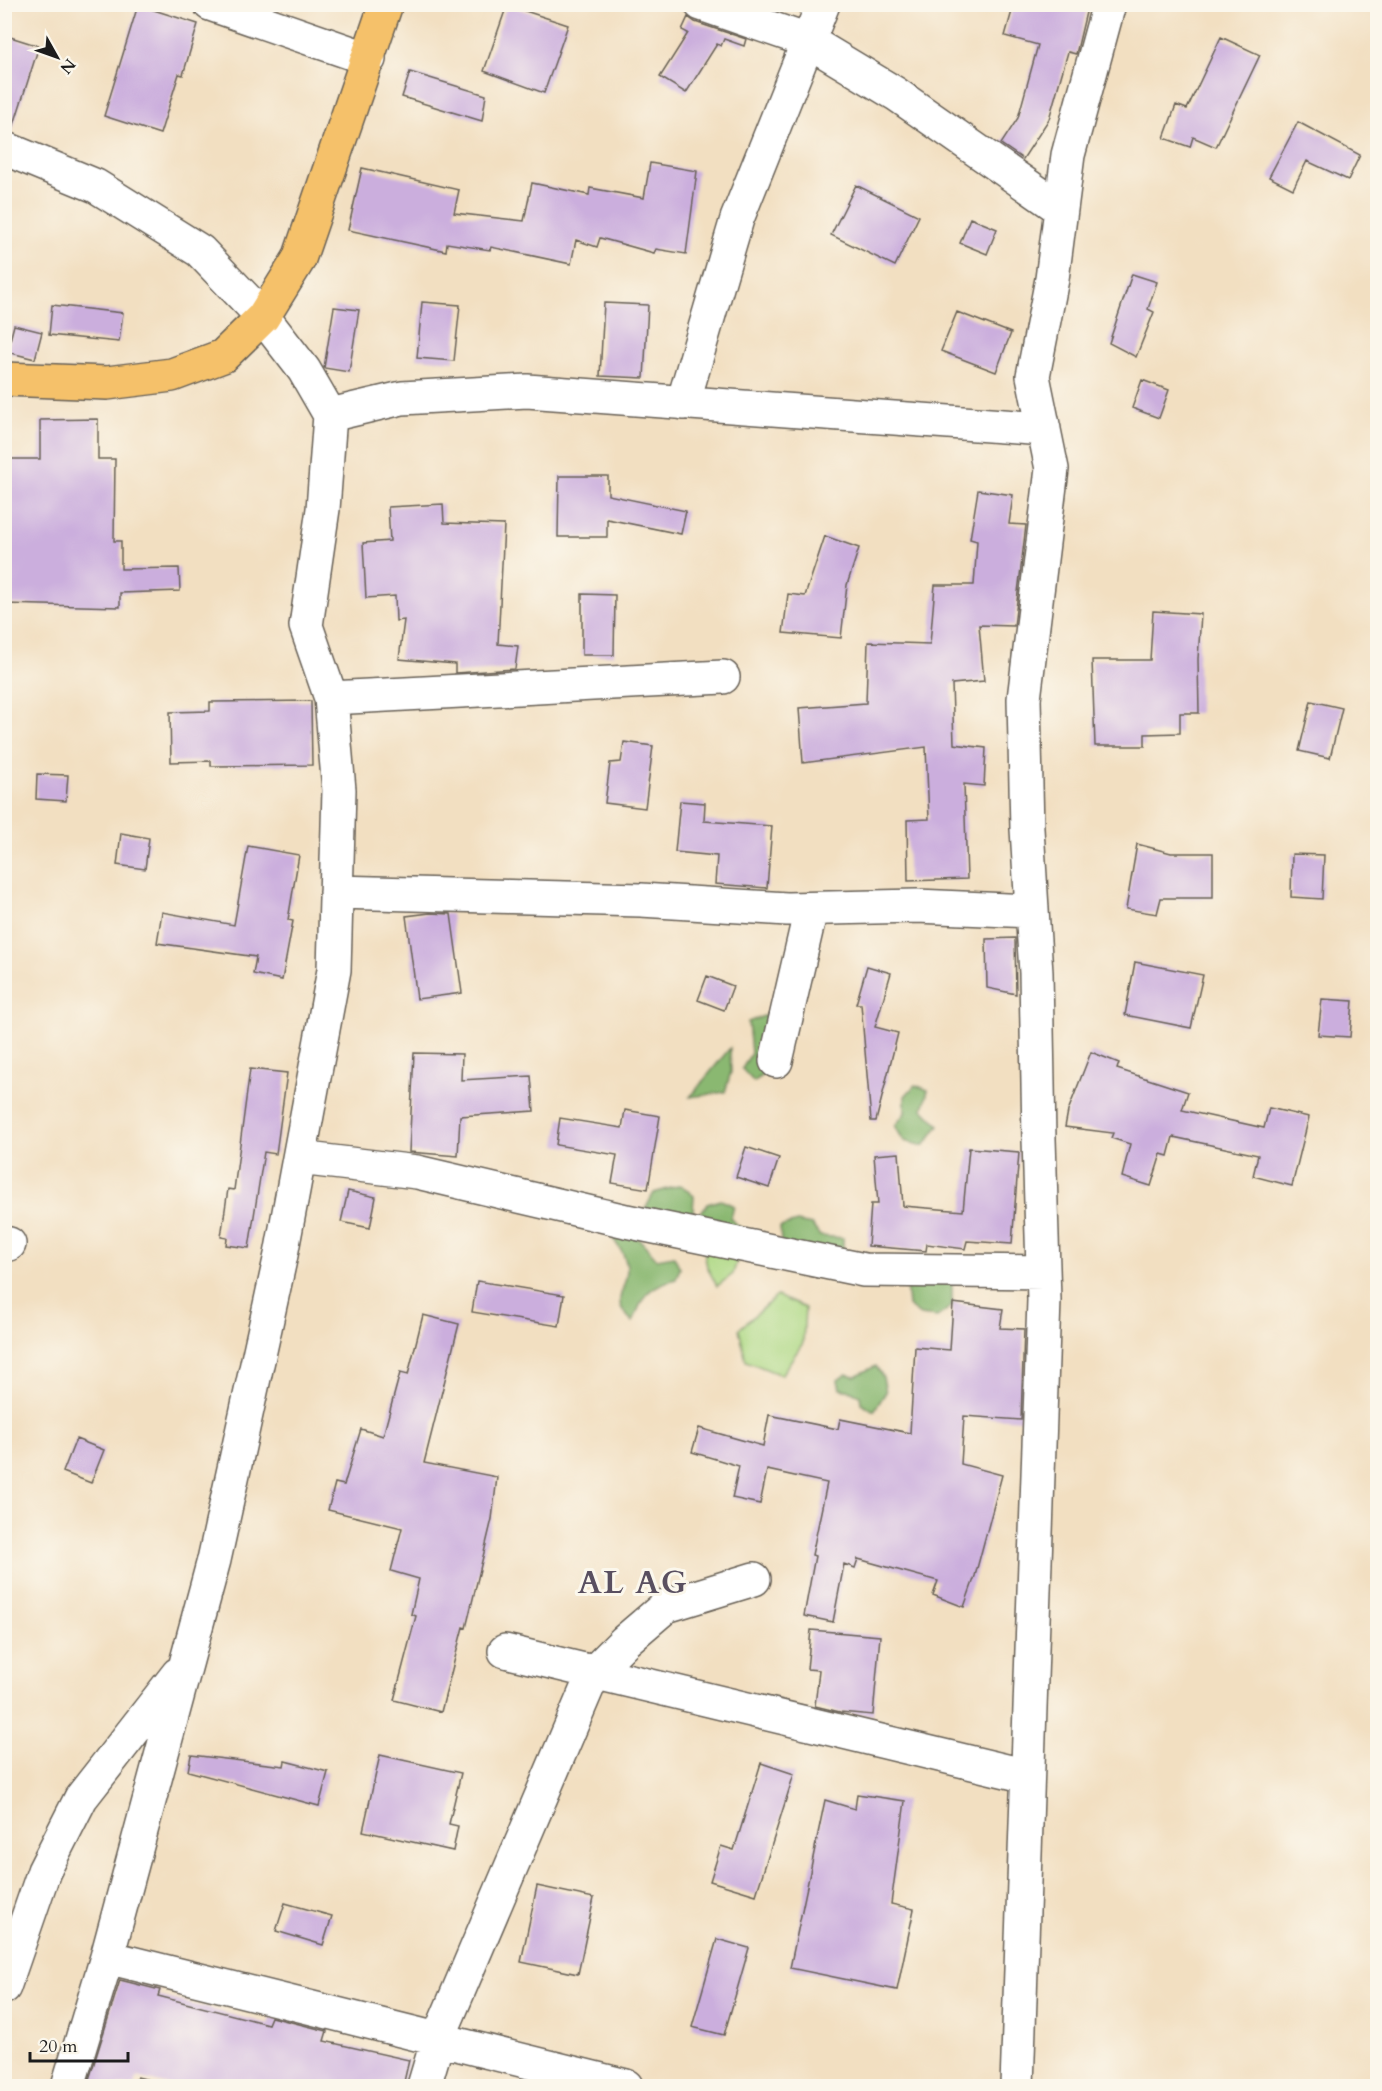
<svg xmlns="http://www.w3.org/2000/svg" width="1382" height="2091" font-family="Cardo,serif">
<style>
.green{fill:#add883;stroke:#647a50;stroke-width:1.5}
.forest{fill:#8ab871;stroke:#536a46;stroke-width:1.5}
.building{fill:#cbaedd}
.lines{fill:none;stroke-linecap:round;stroke-linejoin:round}
.minor-casing{stroke:#676056;stroke-width:36}
.trunk-casing{stroke:#676056;stroke-width:36}
.minor{stroke:#fff;stroke-width:33}
.trunk{stroke:#f5c16b;stroke-width:33}
.labels{text-anchor:middle;stroke-width:6;stroke-linejoin:round;paint-order:stroke}
.district-label{font-size:32px;font-weight:bold;letter-spacing:1.5px;fill:#594f60;stroke:#fbf7ec}
</style>
<rect width="100%" height="100%" fill="#fbf7ec"/>
<filter id="ink" filterUnits="userSpaceOnUse"><feTurbulence type="fractalNoise" baseFrequency=".0167" numOctaves="2"/><feDisplacementMap in="SourceGraphic" scale="12" xChannelSelector="R" yChannelSelector="G"/><feConvolveMatrix kernelMatrix="1 2 1 2 8 2 1 2 1" color-interpolation-filters="sRGB"/></filter>
<filter id="wash" filterUnits="userSpaceOnUse"><feTurbulence type="fractalNoise" baseFrequency=".008" numOctaves="4" result="noise"/><feDisplacementMap in="SourceGraphic" scale="24" xChannelSelector="R" yChannelSelector="G"/><feGaussianBlur stdDeviation="1.35" result="paint"/><feColorMatrix in="noise" values="0 0 0 0 0 0 0 0 0 0 0 0 0 0 0 0 0 1.4 0 .05"/><feComposite in="paint" operator="in"/></filter>
<g filter="url(#wash)">
<rect width="100%" height="100%" fill="#f2dfc1"/>
<path class="green" d="M 704,1251 L 738,1257 L 733,1274 L 717,1286 L 707,1267 Z
M 777,1296 L 805,1308 L 803,1343 L 781,1375 L 746,1361 L 739,1329 Z"/>
<path class="forest" d="M 769,1014 L 776,1032 L 766,1072 L 754,1082 L 742,1069 L 751,1053 L 748,1022 Z
M 730,1048 L 731,1072 L 725,1092 L 690,1097 Z
M 915,1085 L 928,1090 L 923,1109 L 939,1125 L 924,1146 L 904,1141 L 895,1126 L 905,1113 L 905,1096 Z
M 681,1185 L 694,1196 L 692,1226 L 643,1213 L 654,1193 Z
M 721,1200 L 734,1206 L 731,1218 L 739,1227 L 742,1233 L 712,1227 L 700,1214 L 707,1204 Z
M 797,1222 L 812,1225 L 820,1236 L 843,1238 L 843,1248 L 832,1254 L 781,1243 L 780,1227 Z
M 625,1229 L 642,1242 L 657,1259 L 674,1256 L 680,1268 L 676,1279 C 646,1287 644,1295 633,1322 C 608,1299 626,1294 627,1270 C 627,1258 620,1248 613,1239 Z
M 952,1283 L 952,1306 L 937,1317 L 920,1315 L 908,1306 L 906,1284 Z
M 876,1366 L 883,1377 L 886,1392 L 874,1411 L 861,1403 L 860,1396 L 852,1391 L 840,1389 L 838,1380 L 846,1374 L 855,1376 Z"/>
<g id="blocks">
<path class="building" d="M 1014,4 L 1088,4 L 1076,54 L 1068,52 L 1049,119 L 1023,159 L 1001,144 L 1018,118 L 1038,45 L 1005,36 Z
M 138,5 L 198,24 L 183,75 L 179,74 L 160,134 L 104,116 Z
M 507,5 L 568,25 L 544,93 L 484,71 Z
M 688,17 L 695,22 L 746,39 L 744,46 L 724,39 L 721,46 L 717,44 L 686,93 L 660,77 L 688,33 L 682,30 Z
M 4,35 L 39,46 L 12,131 L 4,130 Z
M 1221,37 L 1260,55 L 1216,147 L 1193,137 L 1190,147 L 1164,138 L 1176,105 L 1187,109 Z
M 410,72 L 486,95 L 482,121 L 402,97 Z
M 1298,122 L 1360,155 L 1348,180 L 1307,161 L 1293,189 L 1269,177 Z
M 650,163 L 697,171 L 686,254 L 656,249 L 654,253 L 600,238 L 597,247 L 576,240 L 571,264 L 491,247 L 490,250 L 447,243 L 446,251 L 348,230 L 362,168 L 459,190 L 454,213 L 524,221 L 532,183 L 589,195 L 590,188 L 644,198 Z
M 856,185 L 919,216 L 895,266 L 831,235 Z
M 970,218 L 997,229 L 987,254 L 960,243 Z
M 1132,274 L 1157,282 L 1148,309 L 1154,312 L 1136,357 L 1109,343 Z
M 422,302 L 460,305 L 454,361 L 417,358 Z
M 604,303 L 648,305 L 644,378 L 600,376 Z
M 52,305 L 123,313 L 119,342 L 49,335 Z
M 334,307 L 359,310 L 349,372 L 324,368 Z
M 957,312 L 1011,333 L 996,372 L 941,351 Z
M 14,325 L 42,332 L 35,359 L 7,352 Z
M 1142,380 L 1169,390 L 1159,418 L 1132,408 Z
M 98,419 L 98,459 L 115,459 L 114,541 L 121,541 L 121,569 L 179,568 L 180,591 L 120,593 L 120,607 L 4,604 L 4,459 L 40,459 L 40,420 Z
M 559,476 L 608,476 L 608,495 L 686,511 L 681,534 L 607,519 L 607,537 L 558,537 Z
M 978,490 L 1013,495 L 1009,524 L 1026,525 L 1014,626 L 979,625 L 984,681 L 952,684 L 954,744 L 986,748 L 984,786 L 964,784 L 967,879 L 908,881 L 907,820 L 929,819 L 926,747 L 803,763 L 799,708 L 866,703 L 868,642 L 930,644 L 935,585 L 974,585 L 977,541 L 970,539 Z
M 443,504 L 444,523 L 504,525 L 498,644 L 518,646 L 515,669 L 455,673 L 455,664 L 399,659 L 404,620 L 396,621 L 395,596 L 366,598 L 363,543 L 390,541 L 388,507 Z
M 825,536 L 859,548 L 847,585 L 841,638 L 783,633 L 788,594 L 805,596 Z
M 582,594 L 615,595 L 614,655 L 582,655 Z
M 1153,611 L 1201,614 L 1198,659 L 1199,713 L 1180,713 L 1180,733 L 1145,734 L 1145,746 L 1095,746 L 1092,660 L 1150,660 Z
M 311,701 L 312,765 L 211,766 L 211,761 L 171,762 L 170,712 L 210,711 L 210,702 Z
M 1311,701 L 1342,708 L 1330,758 L 1299,751 Z
M 624,742 L 653,746 L 645,808 L 605,803 L 610,763 L 621,762 Z
M 37,774 L 68,775 L 66,801 L 36,799 Z
M 680,801 L 705,803 L 704,821 L 772,826 L 767,888 L 715,884 L 717,856 L 675,852 Z
M 121,833 L 149,838 L 145,869 L 117,865 Z
M 1137,844 L 1171,853 L 1213,853 L 1213,898 L 1161,898 L 1157,914 L 1126,909 Z
M 248,846 L 299,855 L 288,920 L 293,921 L 282,980 L 253,974 L 256,957 L 157,943 L 162,912 L 234,925 Z
M 1292,854 L 1324,855 L 1322,899 L 1291,897 Z
M 430,913 L 451,914 L 462,993 L 417,999 L 406,916 Z
M 1015,938 L 1016,994 L 987,988 L 986,939 Z
M 1135,962 L 1203,975 L 1191,1028 L 1125,1015 Z
M 867,966 L 891,973 L 875,1027 L 898,1033 L 876,1121 L 871,1121 L 861,1004 L 856,1004 Z
M 707,976 L 733,986 L 724,1010 L 698,1000 Z
M 1322,999 L 1353,1001 L 1350,1037 L 1318,1035 Z
M 1091,1052 L 1119,1063 L 1117,1069 L 1188,1092 L 1182,1110 L 1264,1128 L 1269,1108 L 1309,1117 L 1292,1186 L 1253,1176 L 1258,1155 L 1173,1137 L 1168,1156 L 1161,1154 L 1151,1186 L 1122,1177 L 1130,1144 L 1111,1138 L 1113,1133 L 1065,1127 L 1068,1111 Z
M 414,1053 L 462,1054 L 461,1080 L 531,1076 L 534,1111 L 460,1116 L 458,1156 L 409,1152 Z
M 250,1069 L 287,1073 L 276,1154 L 264,1152 L 249,1248 L 226,1245 L 227,1238 L 221,1237 L 228,1189 L 234,1190 Z
M 625,1110 L 660,1116 L 648,1189 L 612,1183 L 617,1155 L 556,1145 L 560,1118 L 622,1128 Z
M 746,1147 L 779,1158 L 769,1188 L 736,1177 Z
M 969,1148 L 1019,1152 L 1012,1244 L 967,1241 L 965,1249 L 927,1244 L 926,1251 L 868,1246 L 871,1204 L 878,1204 L 874,1155 L 899,1153 L 903,1206 L 963,1211 Z
M 348,1191 L 376,1197 L 370,1228 L 341,1222 Z
M 477,1281 L 564,1295 L 559,1326 L 472,1312 Z
M 953,1303 L 1003,1309 L 1000,1328 L 1024,1329 L 1021,1420 L 964,1416 L 961,1464 L 1002,1475 L 975,1576 L 964,1607 L 933,1595 L 938,1581 L 858,1559 L 855,1568 L 844,1564 L 833,1622 L 804,1616 L 815,1556 L 812,1555 L 827,1483 L 767,1470 L 760,1504 L 732,1498 L 739,1466 L 692,1452 L 699,1428 L 763,1446 L 769,1415 L 838,1429 L 840,1419 L 910,1433 L 915,1347 L 950,1350 Z
M 423,1315 L 459,1324 L 424,1463 L 497,1477 L 492,1519 L 466,1628 L 463,1627 L 441,1712 L 394,1700 L 416,1616 L 411,1614 L 419,1579 L 391,1571 L 402,1528 L 328,1510 L 335,1483 L 344,1485 L 361,1429 L 383,1436 L 400,1373 L 408,1375 Z
M 76,1439 L 104,1450 L 91,1483 L 63,1472 Z
M 811,1630 L 880,1636 L 873,1715 L 840,1712 L 815,1706 L 819,1670 L 807,1669 Z
M 191,1755 L 284,1766 L 285,1761 L 328,1772 L 319,1806 L 188,1771 Z
M 380,1755 L 461,1773 L 449,1824 L 458,1826 L 453,1851 L 363,1831 Z
M 761,1763 L 794,1774 L 756,1895 L 710,1881 L 721,1846 L 734,1850 Z
M 857,1794 L 905,1801 L 891,1904 L 914,1909 L 897,1990 L 790,1968 L 825,1800 L 855,1809 Z
M 537,1886 L 594,1898 L 578,1974 L 521,1962 Z
M 285,1903 L 332,1916 L 323,1945 L 276,1931 Z
M 717,1939 L 749,1948 L 724,2035 L 692,2027 Z
M 120,1980 L 160,1990 L 158,1996 L 268,2024 L 271,2017 L 327,2031 L 324,2041 L 409,2060 L 403,2086 L 173,2086 L 137,2077 L 135,2086 L 87,2086 Z"/>
</g>
</g>
<g filter="url(#ink)">
<use href="#blocks" fill-opacity="0" stroke="#676056" stroke-width="1.5"/>
<g class="lines">
<g class="minor-casing">
<path id="minor" d="M 210,4 L 369,59
M 701,4 L 808,41 L 896,94 L 1061,209
M 4,148 L 96,186 L 200,251 L 263,317 L 304,370 L 330,415 L 323,509 L 306,626 L 331,698 L 339,790 L 334,970 L 281,1255 L 214,1560 L 107,1957 L 68,2086
M 683,403 L 737,219 L 823,4
M 330,415 L 402,398 L 527,391 L 1044,429
M 331,698 L 723,677
M 336,892 L 641,900 L 787,909 L 917,906 L 1032,911
M 776,1061 L 811,909
M 299,1158 L 417,1172 L 626,1221 L 864,1270 L 1043,1272
M 4,1243 L 9,1244
M 505,1651 L 1027,1776
M 107,1957 L 626,2086
M 4,1987 L 44,1871 L 81,1798 L 178,1674
M 424,2086 L 438,2039 L 594,1672 L 625,1641 L 666,1606 L 754,1579
M 1017,2086 L 1044,1300 L 1039,1139 L 1036,973 L 1027,829 L 1024,699 L 1052,469 L 1033,376 L 1052,279 L 1068,155 L 1109,4"/>
</g>
<g class="trunk-casing">
<path id="trunk" d="M 4,379 L 107,383 L 172,375 L 223,356 L 263,317 L 299,259 L 386,4"/>
</g>
<use href="#minor" class="minor"/>
<use href="#trunk" class="trunk"/>
</g>
</g>
<g class="labels">
<g class="district-label">
<text x="633" y="1593">AL AG</text>
</g>
</g>
<rect width="1382" height="2091" fill="none" stroke="#fbf7ec" stroke-width="24"/>
<g transform="translate(57 57) rotate(130)" stroke="#fbf7ec" stroke-width="4.5" paint-order="stroke">
<path d="M0-4.5L10 22L0 15L-10 22Z" fill="#1c1c1c"/>
<text y="-9" font-size="16" font-weight="bold" text-anchor="middle" fill="#1c1c1c">N</text>
</g>
<path d="M30 2052v9h98v-9" fill="none" stroke="#1c1c1c" stroke-width="3"/>
<text x="39" y="2052" font-size="18" fill="#1c1c1c" stroke="#fbf7ec" stroke-width="4.5" paint-order="stroke">20 m</text>
</svg>
